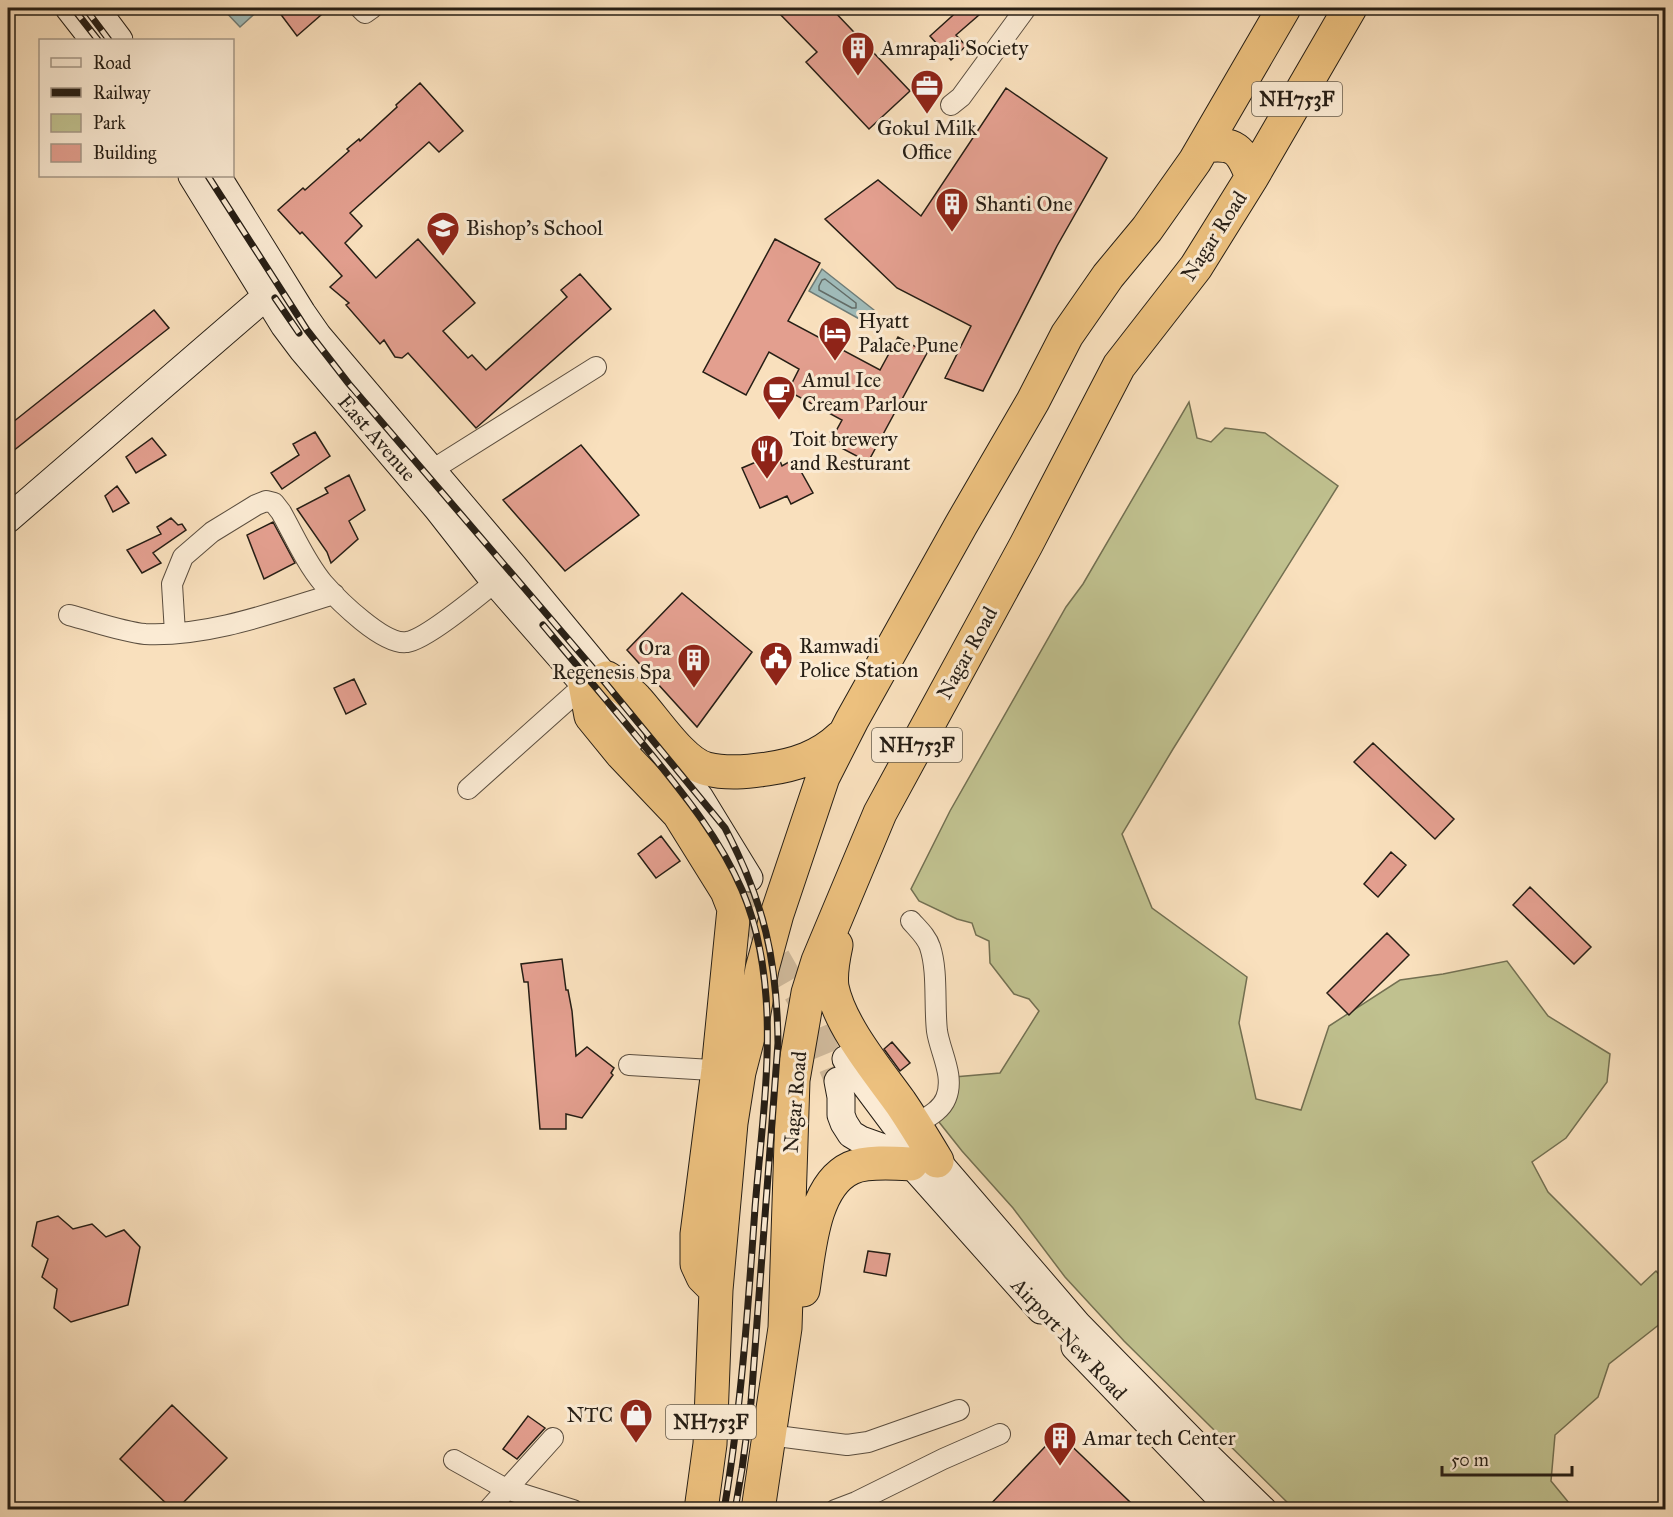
<svg xmlns="http://www.w3.org/2000/svg" width="1673" height="1517" font-family="'IM FELL Great Primer',serif">
<style>
.green{fill:#c0c18f;stroke:#737052;stroke-width:1.5}
.water{fill:#a0bbb9;stroke:#6f7c77;stroke-width:1.5}
.lines{fill:none;stroke-linecap:round;stroke-linejoin:round}
.shore{stroke:#636c67;stroke-width:1.5}
.building{fill:#e39f8f;stroke:#261e15;stroke-width:1.5}
.secondary-tunnel{stroke:#cfb99b;stroke-width:27;stroke-dasharray:27 14;stroke-linecap:butt}
.street-casing{stroke:#5b4e3f;stroke-width:22}
.secondary-casing{stroke:#261e15;stroke-width:29}
.highway-casing{stroke:#261e15;stroke-width:35}
.street{stroke:#fbebd4;stroke-width:20}
.secondary{stroke:#fbebd4;stroke-width:27}
.highway{stroke:#ecc07e;stroke-width:33}
.rail-casing{stroke:#261e15;stroke-width:7}
.rail{stroke:#fbebd4;stroke-width:4.5;stroke-dasharray:14;stroke-linecap:butt}
.labels{text-anchor:middle;stroke-width:6;stroke-linejoin:round;paint-order:stroke}
.shield{fill:#fbebd4;stroke:#665c4e;stroke-width:1.5}
.shield-label{font-size:20px;font-weight:bold;fill:#261e15}
.poi-label{font-size:21px;fill:#261e15;stroke:#fbebd4;text-anchor:start}
.street-label{font-size:21px;fill:#261e15;stroke:#fbebd4}
</style>
<rect width="100%" height="100%" fill="#f9e0bd"/>
<filter id="stains"><feTurbulence type="fractalNoise" baseFrequency=".00333" numOctaves="4"/><feColorMatrix values="0 0 0 0 .2 0 0 0 0 .09 0 0 0 0 .02 0 0 0 .5 -.17"/></filter>
<radialGradient id="worn" r=".72"><stop offset=".6" stop-color="#630" stop-opacity="0"/><stop offset="1" stop-color="#630" stop-opacity=".3"/></radialGradient>
<path class="green" d="M 1189,402 L 1197,438 L 1211,442 L 1225,428 L 1265,433 L 1338,486 L 1173,749 L 1122,834 L 1152,908 L 1247,977 L 1239,1023 L 1256,1099 L 1301,1110 L 1329,1026 L 1400,980 L 1443,974 L 1507,961 L 1548,1016 L 1610,1054 L 1607,1082 L 1566,1138 L 1532,1162 L 1548,1192 L 1641,1285 L 1656,1271 L 1665,1281 L 1665,1320 L 1609,1364 L 1598,1397 L 1555,1435 L 1551,1481 L 1574,1509 L 1294,1509 L 1124,1341 L 1065,1277 L 1013,1208 L 962,1151 L 939,1122 L 954,1077 L 1000,1073 L 1039,1011 L 1029,999 L 1014,994 L 990,963 L 989,941 L 976,935 L 972,923 L 957,919 L 919,901 L 911,889 L 950,811 L 1066,607 L 1083,584 Z"/>
<path class="water" d="M 222,8 L 261,8 L 240,27 Z
M 822,269 L 874,310 L 874,319 L 870,325 L 809,291 Z"/>
<g class="lines">
<path class="shore" d="M 825,279 L 856,303 L 856,308 L 852,308 L 819,290 L 819,286 L 822,280 Z"/>
</g>
<path class="building" d="M 276,8 L 329,8 L 297,36 Z
M 774,8 L 831,8 L 910,91 L 869,129 L 806,62 L 817,52 Z
M 961,8 L 987,8 L 956,35 L 966,46 L 951,60 L 930,36 Z
M 420,83 L 463,131 L 439,152 L 429,142 L 350,213 L 362,226 L 345,243 L 376,278 L 418,239 L 475,303 L 443,331 L 468,358 L 472,355 L 486,370 L 567,297 L 561,290 L 580,274 L 611,309 L 476,428 L 408,353 L 402,358 L 395,357 L 384,340 L 380,344 L 346,305 L 349,303 L 330,287 L 342,276 L 302,232 L 300,234 L 278,210 L 303,188 L 305,190 L 349,151 L 347,149 L 359,139 L 360,141 L 397,107 L 396,105 Z
M 1006,88 L 1107,158 L 1057,246 L 983,391 L 945,378 L 971,326 L 897,288 L 825,219 L 878,180 L 921,216 Z
M 775,239 L 820,263 L 788,321 L 880,370 L 898,337 L 927,353 L 868,462 L 830,442 L 842,420 L 788,391 L 799,369 L 769,352 L 746,395 L 703,372 Z
M 154,310 L 169,328 L 8,455 L 8,426 Z
M 315,432 L 330,456 L 282,489 L 271,473 L 299,455 L 293,444 Z
M 152,438 L 166,455 L 136,473 L 126,457 Z
M 581,445 L 639,515 L 565,571 L 503,500 Z
M 777,453 L 782,466 L 794,459 L 813,493 L 791,504 L 787,496 L 760,508 L 742,468 Z
M 349,475 L 365,510 L 349,521 L 358,539 L 331,563 L 327,552 L 297,509 L 328,493 L 325,488 Z
M 117,486 L 129,503 L 113,512 L 105,496 Z
M 171,518 L 178,525 L 182,524 L 186,530 L 153,553 L 161,563 L 142,573 L 127,550 L 161,534 L 157,527 Z
M 273,522 L 295,563 L 264,579 L 247,535 Z
M 682,593 L 752,652 L 697,727 L 627,650 Z
M 354,679 L 366,704 L 346,714 L 334,688 Z
M 1373,743 L 1454,819 L 1435,839 L 1354,762 Z
M 661,836 L 680,861 L 656,878 L 638,854 Z
M 1391,852 L 1406,865 L 1378,897 L 1364,884 Z
M 1530,887 L 1591,947 L 1574,964 L 1513,905 Z
M 1387,933 L 1409,955 L 1349,1015 L 1327,993 Z
M 562,959 L 566,990 L 568,990 L 572,1011 L 576,1056 L 587,1047 L 614,1068 L 611,1073 L 613,1075 L 582,1118 L 566,1114 L 566,1129 L 540,1129 L 528,982 L 524,982 L 521,964 Z
M 892,1042 L 910,1063 L 900,1071 L 884,1049 Z
M 58,1216 L 73,1229 L 92,1224 L 106,1237 L 124,1230 L 140,1247 L 128,1305 L 71,1322 L 54,1308 L 57,1289 L 42,1277 L 48,1259 L 32,1246 L 37,1222 Z
M 868,1251 L 890,1254 L 886,1276 L 864,1272 Z
M 172,1405 L 227,1458 L 177,1509 L 172,1509 L 120,1459 Z
M 528,1416 L 545,1428 L 517,1459 L 503,1449 Z
M 1058,1433 L 1130,1502 L 1122,1509 L 986,1509 Z"/>
<g class="lines">
<path class="secondary-tunnel" d="M 736,886 L 814,1023 L 838,1081"/>
<g class="street-casing">
<path id="street" d="M 360,8 L 365,13 L 372,8
M 951,105 L 961,97 L 1026,8
M 432,470 L 596,367
M 69,615 C 92,621 123,632 145,634 C 208,637 275,612 334,594
M 175,633 L 172,584 L 183,557 L 212,532 L 256,505 L 266,501 L 274,503 L 281,512 C 294,535 306,563 323,583 C 338,600 384,646 407,642 C 428,639 486,589 505,574
M 468,789 L 591,679
M 911,921 C 918,929 927,937 930,947 C 938,971 934,1005 937,1031 C 940,1052 955,1076 946,1098 C 941,1111 926,1118 915,1125
M 629,1065 L 728,1071
M 769,1435 L 847,1445 L 868,1442 L 959,1410
M 454,1460 L 506,1489 L 573,1510
M 488,1510 L 553,1438
M 835,1510 L 856,1502 L 943,1459 L 1000,1434"/>
</g>
<g class="secondary-casing">
<path id="secondary" d="M 69,8 L 94,40
M 95,8 L 119,40
M 192,176 L 284,325 L 302,349 L 437,508 L 495,582 L 606,709 L 631,739
M 217,176 L 302,313 L 318,336 L 514,567 L 620,695
M 8,519 L 279,285
M 658,745 L 700,798 L 749,878
M 846,1059 L 893,1122 L 916,1148 L 937,1161 L 1078,1325 L 1194,1443 L 1263,1510
M 838,1081 L 841,1097 L 841,1115 L 844,1123 L 851,1134 L 861,1140 L 903,1155 L 1041,1310
M 1075,1347 L 1232,1510"/>
</g>
<g class="highway-casing">
<path id="highway" d="M 1204,146 C 1235,142 1241,149 1252,177
M 607,678 C 616,684 628,690 636,699 C 654,718 682,763 707,769 C 727,774 747,772 767,769 C 795,765 820,757 841,737
M 585,684 L 591,716 L 622,754 L 679,814 L 727,891 L 734,909 L 718,1070 L 697,1234 L 697,1264 L 703,1277 L 713,1287
M 836,945 C 833,959 830,973 832,987 C 840,1026 877,1070 900,1102 C 913,1121 925,1141 937,1161
M 803,1290 C 809,1254 812,1186 851,1168 C 866,1161 894,1163 911,1164
M 701,1510 L 710,1444 L 716,1290 L 731,1123 L 739,1072 L 753,1018 L 762,969 L 777,914 L 823,777 L 852,720 L 961,525 L 1033,401 L 1067,335 L 1108,276 L 1147,229 L 1195,161 L 1284,8
M 758,1510 L 785,1328 L 793,1080 L 808,993 L 818,961 L 880,813 L 1026,545 L 1119,366 L 1196,267 L 1252,177 L 1350,8"/>
</g>
<use href="#street" class="street"/>
<use href="#secondary" class="secondary"/>
<use href="#highway" class="highway"/>
<g class="rail-casing">
<path id="rail" d="M 73,8 L 98,40
M 85,8 L 109,40
M 208,176 L 307,330 L 349,384 L 598,674 L 725,828 C 764,902 777,959 778,1043 L 751,1402 L 742,1469 L 735,1510
M 275,298 L 299,333
M 543,625 C 579,668 616,711 651,754 C 686,797 720,839 742,890 C 784,989 763,1105 755,1208 C 748,1309 741,1410 724,1510"/>
</g>
<use href="#rail" class="rail"/>
</g>
<defs>
<g id="building-pin" transform="scale(1.725)"><path d="M0 17L-7.5 6A9.5 9.5 0 1 1 7.5 6Z" fill="#8f2418" stroke="#fbebd4"/><path d="M-4-6H4V6H1V3H-1V6H-4ZM-2.5-4.3h1.7v1.8h-1.7ZM.8-4.3h1.7v1.8H.8ZM-2.5-1h1.7V.8h-1.7ZM.8-1h1.7V.8H.8Z" fill="#fff"/></g>
<g id="office-pin" transform="scale(1.725)"><path d="M0 17L-7.5 6A9.5 9.5 0 1 1 7.5 6Z" fill="#8f2418" stroke="#fbebd4"/><path d="M-6-3h4V-5.5h4V-3h4V5H-6ZM-1-4.5V-3h2v-1.5ZM-6 0V1H6V0Z" fill="#fff"/></g>
<g id="school-pin" transform="scale(1.725)"><path d="M0 17L-7.5 6A9.5 9.5 0 1 1 7.5 6Z" fill="#8f2418" stroke="#fbebd4"/><path d="M0-5L7-2L0 1L-7-2ZM-4 1L0 2.5L4 1V4Q0 6-4 4Z" fill="#fff"/></g>
<g id="hotel-pin" transform="scale(1.725)"><path d="M0 17L-7.5 6A9.5 9.5 0 1 1 7.5 6Z" fill="#8f2418" stroke="#fbebd4"/><path d="M-6-4.5h1.5V1H6V5H4.5V3h-9V5H-6ZM-4 0a1.8 1.8 0 1 1 3.6 0ZM.5 0V-2.5h3Q6-2.5 6 0Z" fill="#fff"/></g>
<g id="cafe-pin" transform="scale(1.725)"><path d="M0 17L-7.5 6A9.5 9.5 0 1 1 7.5 6Z" fill="#8f2418" stroke="#fbebd4"/><path d="M-5.5-4.5H6V0H3Q3 3.5 0 3.5H-2.5Q-5.5 3.5-5.5 0ZM3-3.2v2h1.7v-2ZM-6 4.5H4V6H-6Z" fill="#fff"/></g>
<g id="restaurant-pin" transform="scale(1.725)"><path d="M0 17L-7.5 6A9.5 9.5 0 1 1 7.5 6Z" fill="#8f2418" stroke="#fbebd4"/><path d="M-5-6h1v4h1v-4h1v4h1v-4h1v5L-1.5 .5V6h-2V.5L-5-1ZM5-6V6H3V1.5H1.5Q1.5-4 5-6Z" fill="#fff"/></g>
<g id="civic-pin" transform="scale(1.725)"><path d="M0 17L-7.5 6A9.5 9.5 0 1 1 7.5 6Z" fill="#8f2418" stroke="#fbebd4"/><path d="M-.6-6.5H3V-4.5H.6V-3L4-1V1h2V6H-6V1h2V-1L-.6-3ZM-1.2 2.5V6h2.4V2.5Z" fill="#fff"/></g>
<g id="shop-pin" transform="scale(1.725)"><path d="M0 17L-7.5 6A9.5 9.5 0 1 1 7.5 6Z" fill="#8f2418" stroke="#fbebd4"/><path d="M-5-2.5h2.3a2.7 3.5 0 0 1 5.4 0H5L5.5 6h-11ZM-1.5-2.5h3a1.5 2.3 0 0 0-3 0Z" fill="#fff"/></g>
</defs>
<g fill-rule="evenodd">
<use href="#building-pin" x="858" y="48"/>
<use href="#office-pin" x="927" y="86"/>
<use href="#building-pin" x="952" y="204"/>
<use href="#school-pin" x="443" y="228"/>
<use href="#hotel-pin" x="835" y="333"/>
<use href="#cafe-pin" x="779" y="392"/>
<use href="#restaurant-pin" x="767" y="451"/>
<use href="#civic-pin" x="776" y="658"/>
<use href="#building-pin" x="694" y="660"/>
<use href="#shop-pin" x="636" y="1415"/>
<use href="#building-pin" x="1060" y="1438"/>
</g>
<g class="labels">
<g class="shield">
<rect x="1252" y="82" width="90" height="34" rx="4.5"/>
<rect x="872" y="728" width="90" height="34" rx="4.5"/>
<rect x="666" y="1405" width="90" height="34" rx="4.5"/>
</g>
<g class="shield-label">
<text x="1297" y="106">NH753F</text>
<text x="917" y="752">NH753F</text>
<text x="711" y="1429">NH753F</text>
</g>
<g class="poi-label">
<text x="881" y="55">Amrapali Society</text>
<text x="927" y="135" text-anchor="middle">Gokul Milk<tspan x="927" dy="24">Office</tspan></text>
<text x="975" y="211">Shanti One</text>
<text x="466" y="235">Bishop's School</text>
<text x="858" y="328">Hyatt<tspan x="858" dy="24">Palace Pune</tspan></text>
<text x="802" y="387">Amul Ice<tspan x="802" dy="24">Cream Parlour</tspan></text>
<text x="790" y="446">Toit brewery<tspan x="790" dy="24">and Resturant</tspan></text>
<text x="799" y="653">Ramwadi<tspan x="799" dy="24">Police Station</tspan></text>
<text x="671" y="655" text-anchor="end">Ora<tspan x="671" dy="24">Regenesis Spa</tspan></text>
<text x="613" y="1422" text-anchor="end">NTC</text>
<text x="1083" y="1445">Amar tech Center</text>
</g>
<g class="street-label">
<text transform="translate(1214 236) rotate(-57)" y="7">Nagar Road</text>
<text transform="translate(377 438) rotate(49)" y="7">East Avenue</text>
<text transform="translate(967 653) rotate(-61)" y="7">Nagar Road</text>
<text transform="translate(795 1102) rotate(-85)" y="7">Nagar Road</text>
<text transform="translate(1069 1339) rotate(47)" y="7">Airport New Road</text>
</g>
</g>
<rect width="1673" height="1517" fill="none" stroke="#f9e0bd" stroke-width="30"/>
<rect x="9" y="9" width="1655" height="1499" fill="none" stroke="#261e15" stroke-width="3"/>
<rect x="15" y="15" width="1643" height="1487" fill="none" stroke="#261e15" stroke-width="1.5"/>
<rect x="39" y="39" width="195" height="138" fill="#fbebd4" stroke="#a69988" stroke-width="1.5"/>
<rect x="51" y="58" width="30" height="9" fill="#fbebd4" stroke="#a69988" stroke-width="1.5"/>
<text x="93" y="69" font-size="18" fill="#261e15">Road</text>
<rect x="51" y="88" width="30" height="9" fill="#261e15" stroke="#a69988" stroke-width="1.5"/>
<text x="93" y="99" font-size="18" fill="#261e15">Railway</text>
<rect x="51" y="114" width="30" height="18" fill="#c0c18f" stroke="#a69988" stroke-width="1.5"/>
<text x="93" y="129" font-size="18" fill="#261e15">Park</text>
<rect x="51" y="144" width="30" height="18" fill="#e39f8f" stroke="#a69988" stroke-width="1.5"/>
<text x="93" y="159" font-size="18" fill="#261e15">Building</text>
<path d="M1442 1466v9h130v-9" fill="none" stroke="#261e15" stroke-width="3"/>
<text x="1451" y="1466" font-size="18" fill="#261e15" stroke="#fbebd4" stroke-width="4.5" paint-order="stroke">50 m</text>
<rect width="100%" height="100%" filter="url(#stains)"/>
<rect width="100%" height="100%" fill="url(#worn)"/>
</svg>
